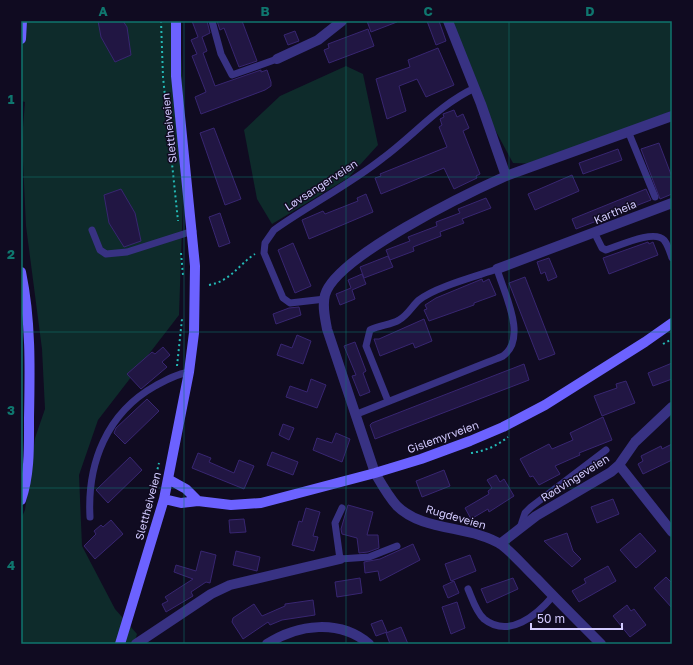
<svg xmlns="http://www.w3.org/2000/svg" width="693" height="665" font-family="'Golos Text',sans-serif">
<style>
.green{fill:#0e2b2b}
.building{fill:#211643;stroke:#382671}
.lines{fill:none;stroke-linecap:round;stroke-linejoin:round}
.path{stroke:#24bab6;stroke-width:2;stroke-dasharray:2 3;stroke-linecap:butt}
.lane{stroke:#383283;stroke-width:7}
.street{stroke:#383283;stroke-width:10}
.secondary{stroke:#6c62ff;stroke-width:10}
.grid{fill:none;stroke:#0f766e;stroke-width:1;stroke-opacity:0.55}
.labels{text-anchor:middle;stroke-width:3;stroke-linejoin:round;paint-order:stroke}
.street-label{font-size:11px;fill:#d3cbff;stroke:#100b21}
.neatline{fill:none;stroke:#0f766e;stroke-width:1.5}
.grid-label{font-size:13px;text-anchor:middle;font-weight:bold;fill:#0f766e}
</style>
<rect width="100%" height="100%" fill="#100b21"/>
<path class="green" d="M 21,21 L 179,21 L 184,101 L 184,171 L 179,315 L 98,420 L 79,475 L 82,546 L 115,609 L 137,634 L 134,644 L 21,644 L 21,519 L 25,510 L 35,438 L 45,409 L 42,349 L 26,226 L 22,140 L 25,102 L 21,101 Z
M 448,21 L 672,21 L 672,109 L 669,112 L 540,164 L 513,163 L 479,100 Z
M 346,66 L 363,74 L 378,145 L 348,178 L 272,224 L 257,199 L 244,130 L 280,96 Z"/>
<path class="building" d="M 98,21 L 123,21 L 127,27 L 131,55 L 115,62 L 101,37 Z
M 192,21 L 207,21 L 210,33 L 202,37 L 207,51 L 203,53 L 215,86 L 261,70 L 261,72 L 267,70 L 271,82 L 271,86 L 265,90 L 201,114 L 195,97 L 206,92 L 192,56 L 197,54 L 191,40 L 198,37 Z
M 217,21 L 242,21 L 257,61 L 239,67 L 224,28 L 220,30 Z
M 367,21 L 397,21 L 397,22 L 371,32 Z
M 427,21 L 439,21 L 446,41 L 436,45 Z
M 368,29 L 374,46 L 329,63 L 324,50 L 329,48 L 328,44 Z
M 295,31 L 299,41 L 288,45 L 284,35 Z
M 438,48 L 454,85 L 426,97 L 417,79 L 399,86 L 406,111 L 387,119 L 376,79 L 410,67 L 408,60 Z
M 454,110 L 457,117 L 463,114 L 469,128 L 463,131 L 480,174 L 476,176 L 477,178 L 454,189 L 444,168 L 381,194 L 375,178 L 381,176 L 380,174 L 447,147 L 439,127 L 442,125 L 440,119 L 444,117 L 443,114 Z
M 214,128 L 241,199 L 225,205 L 200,133 Z
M 659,143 L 672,177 L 672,194 L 660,199 L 641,149 Z
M 618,149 L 622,160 L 583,174 L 579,163 Z
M 572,175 L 579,191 L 535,210 L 528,194 Z
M 121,189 L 135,213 L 141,241 L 124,247 L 109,223 L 104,195 Z
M 646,189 L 651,200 L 576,229 L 572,219 Z
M 366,194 L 373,212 L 309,239 L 302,220 L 323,211 L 325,214 L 358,201 L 357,198 Z
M 486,198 L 491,208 L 462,219 L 464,223 L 440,232 L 441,236 L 413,247 L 414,251 L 390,260 L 386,250 L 410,241 L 408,237 L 437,226 L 436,222 L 460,213 L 458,209 Z
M 220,213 L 230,243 L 219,247 L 209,217 Z
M 648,242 L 649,244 L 653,242 L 658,255 L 609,274 L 603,258 Z
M 293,243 L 311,286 L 295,293 L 278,250 Z
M 388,256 L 393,267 L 364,278 L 360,267 Z
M 549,258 L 557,277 L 548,281 L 545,272 L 541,274 L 537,262 Z
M 362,274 L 366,284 L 352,290 L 355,299 L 340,305 L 336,294 L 351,288 L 348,280 Z
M 525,277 L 555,354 L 539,360 L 509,283 Z
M 482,279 L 483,282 L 489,279 L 496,295 L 474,303 L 474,305 L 429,321 L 424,310 L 427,309 L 425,305 L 436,298 Z
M 299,307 L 301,315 L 276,324 L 273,314 L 289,308 Z
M 424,319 L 432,341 L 415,348 L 413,343 L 380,356 L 374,339 L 379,339 Z
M 297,335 L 311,341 L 303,364 L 277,355 L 281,344 L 292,348 Z
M 355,342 L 366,371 L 363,373 L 370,392 L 360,396 L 352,376 L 356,375 L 344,346 Z
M 163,347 L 170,355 L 162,362 L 167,367 L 141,389 L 127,374 L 152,352 L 155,354 Z
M 672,363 L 672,379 L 653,386 L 648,373 Z
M 524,364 L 529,380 L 375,439 L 370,425 L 372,423 Z
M 311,379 L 326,385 L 317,408 L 286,397 L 290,386 L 307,392 Z
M 626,381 L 635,403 L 602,416 L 594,396 L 617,388 L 616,384 Z
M 147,399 L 159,411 L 125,444 L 114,433 L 116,428 Z
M 603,417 L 612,440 L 579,453 L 580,455 L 555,466 L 560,474 L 539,485 L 533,476 L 530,477 L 520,459 L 549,444 L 552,449 L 573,440 L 570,433 Z
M 283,424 L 294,428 L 289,440 L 279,435 Z
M 336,433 L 350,439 L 342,462 L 313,450 L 317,438 L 332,443 Z
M 672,444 L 672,460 L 643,474 L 638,464 L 643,461 L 641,456 L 661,446 L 662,449 Z
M 272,452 L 298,462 L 293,475 L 267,465 Z
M 198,453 L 211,458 L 209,462 L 234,473 L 239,460 L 254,466 L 244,489 L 192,468 Z
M 130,457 L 142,470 L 108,503 L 96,490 Z
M 444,470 L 450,486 L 422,497 L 416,481 Z
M 496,475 L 500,482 L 504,479 L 514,496 L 489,512 L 488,509 L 471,519 L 465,508 L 489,494 L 488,491 L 492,488 L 487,480 Z
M 613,499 L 619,514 L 597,523 L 591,507 Z
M 348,505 L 373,512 L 367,535 L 378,535 L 379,548 L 368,552 L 359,553 L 357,538 L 342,534 L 341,529 Z
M 306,508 L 320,512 L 313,536 L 318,537 L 314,551 L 292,545 L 299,521 L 302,522 Z
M 244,519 L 246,532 L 230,533 L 229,520 Z
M 111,520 L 123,534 L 95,559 L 84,546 L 96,534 L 94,531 L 101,525 L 103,527 Z
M 567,533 L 573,551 L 581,559 L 572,567 L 544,541 Z
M 640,533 L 656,551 L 636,568 L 620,550 Z
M 413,544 L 420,560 L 380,581 L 378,571 L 365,573 L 364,562 L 380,559 Z
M 201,551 L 216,555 L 210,583 L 206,582 L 191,592 L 193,596 L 166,612 L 162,604 L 168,601 L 165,597 L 193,579 L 174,572 L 176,565 L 196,571 Z
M 236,551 L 260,557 L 257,571 L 233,565 Z
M 470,555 L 476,571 L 451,581 L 445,564 Z
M 608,566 L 616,581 L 579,602 L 572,591 L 586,583 L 584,579 Z
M 666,577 L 672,583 L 672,608 L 654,588 Z
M 360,578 L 362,593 L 337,597 L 335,582 Z
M 513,578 L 518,589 L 487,603 L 481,589 Z
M 454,581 L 459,593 L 448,598 L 443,586 Z
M 313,600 L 315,615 L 282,620 L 270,625 L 268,622 L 243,639 L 232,622 L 233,618 L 254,604 L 262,616 L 285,606 L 285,604 Z
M 457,602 L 465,628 L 451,634 L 442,607 Z
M 627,605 L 631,611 L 634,609 L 646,625 L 630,637 L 613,616 Z
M 382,620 L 387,632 L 376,636 L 371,624 Z
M 401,627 L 408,644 L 390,644 L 386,633 Z"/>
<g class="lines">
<path class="path" d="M 161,21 L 163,77 L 178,221
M 181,253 L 183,275
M 209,285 C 231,281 238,265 255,254
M 663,344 L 672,339
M 177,366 L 182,319
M 471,453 C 485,451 497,446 508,437
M 147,513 L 159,463"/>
<path class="lane" d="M 212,21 L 221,54 L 232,75 L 277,59
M 628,131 L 655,197
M 92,230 L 100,250 L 106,254 L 127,252 L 193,231
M 594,232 L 602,248 L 606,250 C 619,246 654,229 664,240 C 668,245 670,252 672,258
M 325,299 L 290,303 L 283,298 L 264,253 L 265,243 L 274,230 C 309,205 349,185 383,158 C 414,135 440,104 475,88
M 357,414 L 488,362 C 493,360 499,358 503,356 C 528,338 504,293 497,269 C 477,276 435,287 419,300 C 412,306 408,315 399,320 C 391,325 380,325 370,330 L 366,346 L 388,401
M 342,508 L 335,523 L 340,559 L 369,557 L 397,546
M 90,517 C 87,463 107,413 155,386 C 166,380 176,374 189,372
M 520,528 L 525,513 L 531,507 L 606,450
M 468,589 C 472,598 476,612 484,619 C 509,639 537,615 553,596"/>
<path class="street" d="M 448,21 L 481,104 L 506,176 C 468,193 335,257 325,295 C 322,306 325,318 327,329 L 375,473 C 382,485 388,496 397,506 C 423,532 471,525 502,545 C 515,555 525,568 537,579 C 558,601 580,623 601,644
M 277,59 L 318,40 L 342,21
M 506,176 L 672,116
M 497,269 L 672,203
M 619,465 L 672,532
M 500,544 L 536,516 L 611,472 L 619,465 L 635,442 L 672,407
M 136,644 L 211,594 L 230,585 L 340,559
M 267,644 C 298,624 340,619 369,644"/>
<path class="secondary" d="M 21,39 L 22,21
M 21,272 C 31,320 30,369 29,418 C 29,445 30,474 21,500
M 168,479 L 186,489 L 198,501
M 164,499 L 181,503 L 198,501 L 231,505 L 261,503 L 375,473 L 421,459 L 470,441 L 503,427 L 545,405 L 645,342 L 672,323
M 120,644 L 164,499 L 189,372 L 194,333 L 195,266 L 176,76 L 176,21"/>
</g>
<path class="grid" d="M 184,21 L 184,644M 346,21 L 346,644M 509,21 L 509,644M 21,177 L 672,177M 21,332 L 672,332M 21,488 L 672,488"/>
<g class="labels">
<g class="street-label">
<text transform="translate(169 128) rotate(-96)" y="4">Slettheiveien</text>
<text transform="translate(321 185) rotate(-33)" y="4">Løvsangerveien</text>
<text transform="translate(615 212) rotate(-23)" y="4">Kartheia</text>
<text transform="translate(443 437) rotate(-20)" y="4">Gislemyrveien</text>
<text transform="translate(575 478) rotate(-32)" y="4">Rødvingeveien</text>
<text transform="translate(148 506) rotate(-75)" y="4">Slettheiveien</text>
<text transform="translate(456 517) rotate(16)" y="4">Rugdeveien</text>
</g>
</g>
<rect width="693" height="665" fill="none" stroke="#100b21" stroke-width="44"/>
<path d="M531 623v6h91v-6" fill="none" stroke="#d3cbff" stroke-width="2"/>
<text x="537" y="623" font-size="12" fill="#d3cbff" stroke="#100b21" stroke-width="3" paint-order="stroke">50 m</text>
<rect x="22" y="22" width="649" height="621" class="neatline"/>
<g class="grid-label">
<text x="103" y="16">A</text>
<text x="265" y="16">B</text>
<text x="428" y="16">C</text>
<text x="590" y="16">D</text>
<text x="11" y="104">1</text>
<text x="11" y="259">2</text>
<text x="11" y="415">3</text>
<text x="11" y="570">4</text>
</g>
</svg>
